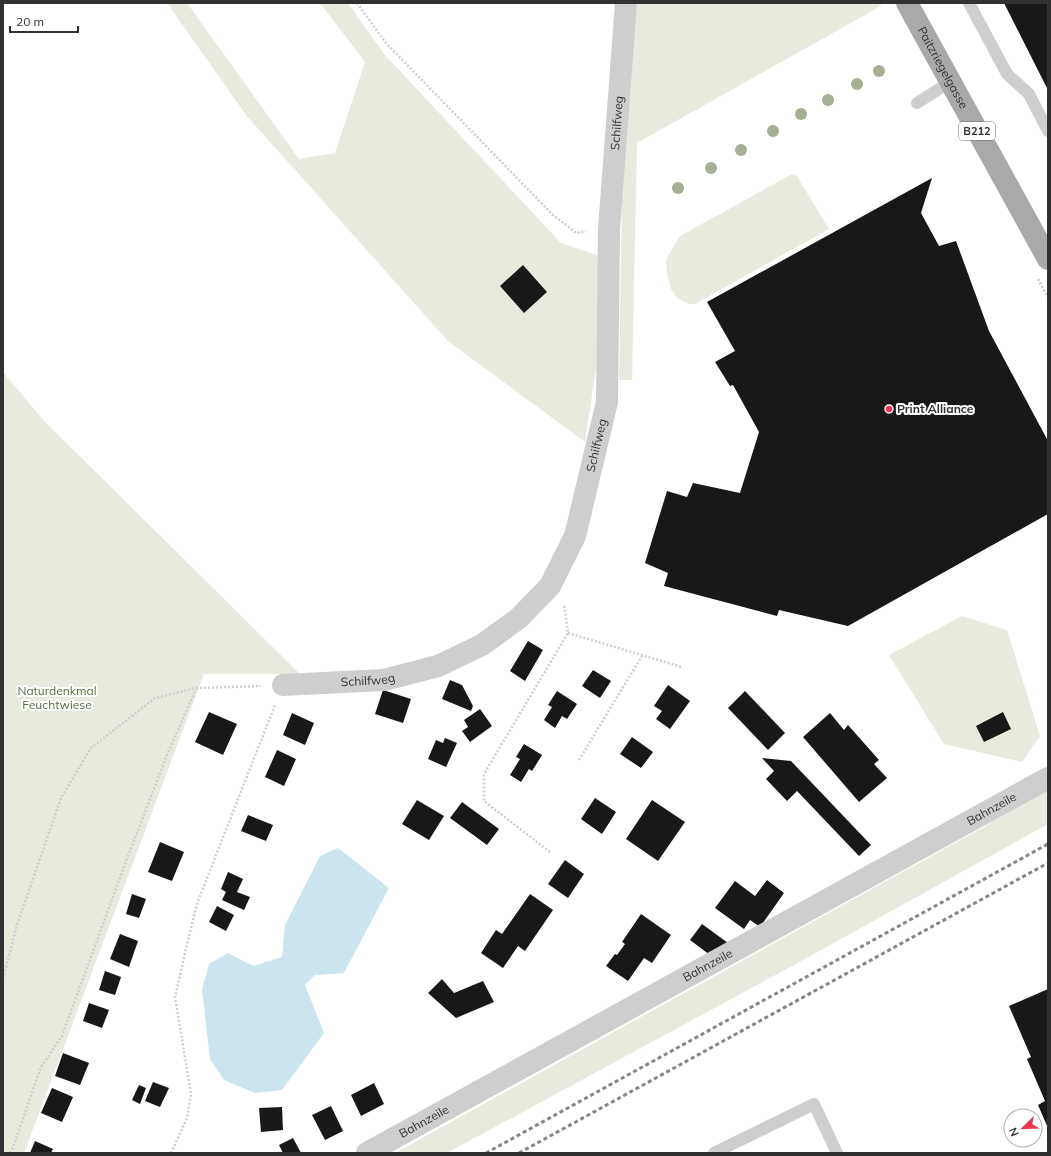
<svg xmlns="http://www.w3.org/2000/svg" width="1051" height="1156" font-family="Mulish,sans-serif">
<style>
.green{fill:#e6ebdd}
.water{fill:#cce4ed}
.building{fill:#181818}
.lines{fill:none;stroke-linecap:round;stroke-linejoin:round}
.path{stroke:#cecece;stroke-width:2.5;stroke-dasharray:2 2;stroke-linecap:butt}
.lane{stroke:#cecece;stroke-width:12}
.street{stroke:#cecece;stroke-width:22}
.primary{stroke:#a9a9a9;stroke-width:22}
.rail{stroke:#868686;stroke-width:3;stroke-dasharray:4 3;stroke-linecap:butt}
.tree{fill:#a4af94}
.poi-dot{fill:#e73552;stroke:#fff;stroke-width:1.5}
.labels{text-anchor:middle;stroke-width:4;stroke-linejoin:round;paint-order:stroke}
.shield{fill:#fff;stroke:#6f6f6f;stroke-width:1}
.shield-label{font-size:11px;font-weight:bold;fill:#313131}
.street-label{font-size:12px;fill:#313131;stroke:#fff}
.poi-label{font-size:12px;font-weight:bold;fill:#313131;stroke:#fff;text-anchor:start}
.park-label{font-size:12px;fill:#596e3d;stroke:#fff}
</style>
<rect width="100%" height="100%" fill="#fff"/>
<path class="green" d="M 167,3 L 187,3 L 299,159 L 335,153 L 365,62 L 320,3 L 348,3 L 384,54 L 561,243 L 600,256 L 602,328 L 585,442 L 448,341 L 246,115 Z
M 634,3 L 880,3 L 881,6 L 637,143 L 632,380 L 619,380 L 624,73 Z
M 792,174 L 797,176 L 829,229 L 695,304 L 689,304 L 677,298 L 671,289 L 667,273 L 666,262 L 668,256 L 680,236 Z
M 3,372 L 45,422 L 300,674 L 204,674 L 24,1153 L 3,1153 Z
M 962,616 L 1007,630 L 1040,736 L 1022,762 L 944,744 L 889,655 Z
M 1048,786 L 1048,824 L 794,965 L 447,1153 L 395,1153 L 984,827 L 1029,796 Z"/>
<path class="water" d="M 338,848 L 389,888 L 344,973 L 315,975 L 305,985 L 324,1033 L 282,1090 L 255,1093 L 224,1080 L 210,1059 L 202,989 L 209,964 L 228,953 L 253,966 L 282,957 L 285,925 L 320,856 Z"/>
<path class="building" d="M 1004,3 L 1048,3 L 1048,90 Z
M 932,178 L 921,213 L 939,246 L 956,241 L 989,331 L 1048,441 L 1048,514 L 848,626 L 779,610 L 777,616 L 664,586 L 668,573 L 645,563 L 667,491 L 687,497 L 693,483 L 740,493 L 759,432 L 733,385 L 730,386 L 715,362 L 735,351 L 707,302 Z
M 523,265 L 547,292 L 524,313 L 500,286 Z
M 528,641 L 543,650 L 525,681 L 510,671 Z
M 593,670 L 611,681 L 600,698 L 582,686 Z
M 450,680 L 462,685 L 473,706 L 471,711 L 442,699 Z
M 668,685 L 690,701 L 670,729 L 656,719 L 662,711 L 654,706 Z
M 383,690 L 411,699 L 403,723 L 375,714 Z
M 557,691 L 577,704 L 567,719 L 562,716 L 555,728 L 544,720 L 552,707 L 548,705 Z
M 745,691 L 785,733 L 768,750 L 728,708 Z
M 480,709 L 492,726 L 470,742 L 462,731 L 468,727 L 464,720 Z
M 209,712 L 237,724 L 223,755 L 195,742 Z
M 1003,712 L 1011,729 L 984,742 L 976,726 Z
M 292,713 L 314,723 L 305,745 L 283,735 Z
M 830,713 L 844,730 L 848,725 L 879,760 L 874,764 L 887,778 L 859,802 L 803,737 Z
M 632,737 L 653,752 L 641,768 L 620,754 Z
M 445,738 L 457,743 L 446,767 L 428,759 L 436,740 L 443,743 Z
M 524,744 L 542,755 L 532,771 L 529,769 L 521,782 L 510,775 L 520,759 L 516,757 Z
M 277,750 L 296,759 L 284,786 L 265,777 Z
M 762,758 L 791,761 L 871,845 L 859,856 L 797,791 L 787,801 L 766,779 L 774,771 Z
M 595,798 L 616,812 L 602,834 L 581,819 Z
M 417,800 L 444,816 L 429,840 L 402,824 Z
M 652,800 L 685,822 L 658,861 L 626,839 Z
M 462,802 L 499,829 L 487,845 L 450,818 Z
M 248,815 L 273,825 L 266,841 L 241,831 Z
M 160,842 L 184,852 L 172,881 L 148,872 Z
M 565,860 L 584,874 L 568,898 L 548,884 Z
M 228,872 L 243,879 L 237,892 L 250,897 L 244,910 L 222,900 L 226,892 L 221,889 Z
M 767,880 L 784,893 L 760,927 L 750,920 L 744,929 L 715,908 L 735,881 L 755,896 Z
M 132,894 L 146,899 L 139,918 L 126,914 Z
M 530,894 L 553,910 L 525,951 L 518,946 L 503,968 L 481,953 L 496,930 L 502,934 Z
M 217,906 L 234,915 L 226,931 L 209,922 Z
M 641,914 L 671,935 L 652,963 L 644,958 L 628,981 L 606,966 L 615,954 L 617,955 L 625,944 L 622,942 Z
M 702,924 L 728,943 L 710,955 L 690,940 Z
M 120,934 L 138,941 L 129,967 L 110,959 Z
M 105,971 L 121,977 L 115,995 L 99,990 Z
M 442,979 L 454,993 L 483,981 L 494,1002 L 456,1018 L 428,993 Z
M 1048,989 L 1048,1128 L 1038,1105 L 1045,1101 L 1027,1059 L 1031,1057 L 1009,1006 Z
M 89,1003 L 109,1010 L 102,1028 L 83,1021 Z
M 63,1053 L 89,1063 L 80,1085 L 55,1076 Z
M 153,1082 L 169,1088 L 160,1107 L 145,1101 Z
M 374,1083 L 384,1104 L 361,1116 L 351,1095 Z
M 139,1085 L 146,1088 L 140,1104 L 132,1100 Z
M 52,1088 L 73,1097 L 62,1122 L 41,1113 Z
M 331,1106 L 343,1131 L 325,1140 L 312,1115 Z
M 282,1107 L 283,1130 L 261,1132 L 259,1108 Z
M 293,1138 L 301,1153 L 283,1153 L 279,1145 Z
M 35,1141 L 53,1149 L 51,1153 L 30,1153 Z"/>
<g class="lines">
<path class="path" d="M 357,3 L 385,42 L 552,214 L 576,233 L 586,231
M 1038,279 L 1048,298
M 568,633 L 682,667
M 579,760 L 642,656
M 550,852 L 484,801 L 484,774 L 568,633 L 564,604
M 3,979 L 17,925 L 61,798 L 91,748 L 155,698 L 196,688 L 261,686
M 10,1153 L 13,1147 L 41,1067 L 62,1036 L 125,864 L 167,755 L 196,689
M 171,1153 L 187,1118 L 191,1094 L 175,997 L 188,940 L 198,901 L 275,705"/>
<path class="lane" d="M 969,3 L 1007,74 L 1029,94 L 1048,131
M 917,103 L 950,82
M 714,1153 L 814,1104 L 837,1153"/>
<g class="street">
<path id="s1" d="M 283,685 L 384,680 L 438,666 L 482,645 L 519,618 L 550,586 L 575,536 L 607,402 L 609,229 L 626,3"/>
<path id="s2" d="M 367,1153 L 1048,778"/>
</g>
<path class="primary" id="s3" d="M 907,3 L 1048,259"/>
<path class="rail" d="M 486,1153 L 1048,844
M 519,1153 L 1048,863"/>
</g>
<g class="tree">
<circle cx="879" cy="71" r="6"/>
<circle cx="857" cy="84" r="6"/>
<circle cx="828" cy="100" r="6"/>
<circle cx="801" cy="114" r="6"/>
<circle cx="773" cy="131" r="6"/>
<circle cx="741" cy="150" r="6"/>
<circle cx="711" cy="168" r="6"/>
<circle cx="678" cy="188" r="6"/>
</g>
<circle class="poi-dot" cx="889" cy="409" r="4"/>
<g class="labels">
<rect class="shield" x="959" y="122" width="36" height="18" rx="3"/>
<g class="shield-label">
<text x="977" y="135">B212</text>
</g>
<g class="street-label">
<text dy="4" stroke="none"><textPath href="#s3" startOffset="74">Paitzriegelgasse</textPath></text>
<text dy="4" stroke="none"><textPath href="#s1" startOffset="769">Schilfweg</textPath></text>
<text dy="4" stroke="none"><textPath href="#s1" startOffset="445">Schilfweg</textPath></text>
<text dy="4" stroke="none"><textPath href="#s1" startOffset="85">Schilfweg</textPath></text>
<text dy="4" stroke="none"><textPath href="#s2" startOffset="713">Bahnzeile</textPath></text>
<text dy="4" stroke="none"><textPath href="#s2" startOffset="389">Bahnzeile</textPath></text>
<text dy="4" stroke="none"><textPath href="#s2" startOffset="65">Bahnzeile</textPath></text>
</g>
<g class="poi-label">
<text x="897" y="413">Print Alliance</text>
</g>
<g class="park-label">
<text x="57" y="695">Naturdenkmal<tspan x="57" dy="14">Feuchtwiese</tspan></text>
</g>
</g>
<rect width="1051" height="1156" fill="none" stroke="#313131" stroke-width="8"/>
<g transform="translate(1023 1128) rotate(247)"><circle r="19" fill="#ffffff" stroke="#adadad"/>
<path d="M0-3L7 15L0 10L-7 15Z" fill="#e73552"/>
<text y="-6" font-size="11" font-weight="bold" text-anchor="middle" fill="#313131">N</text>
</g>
<path d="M10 26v6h68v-6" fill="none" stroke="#313131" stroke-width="2"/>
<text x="16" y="26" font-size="12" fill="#313131" stroke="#ffffff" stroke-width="3" paint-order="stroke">20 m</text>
</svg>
